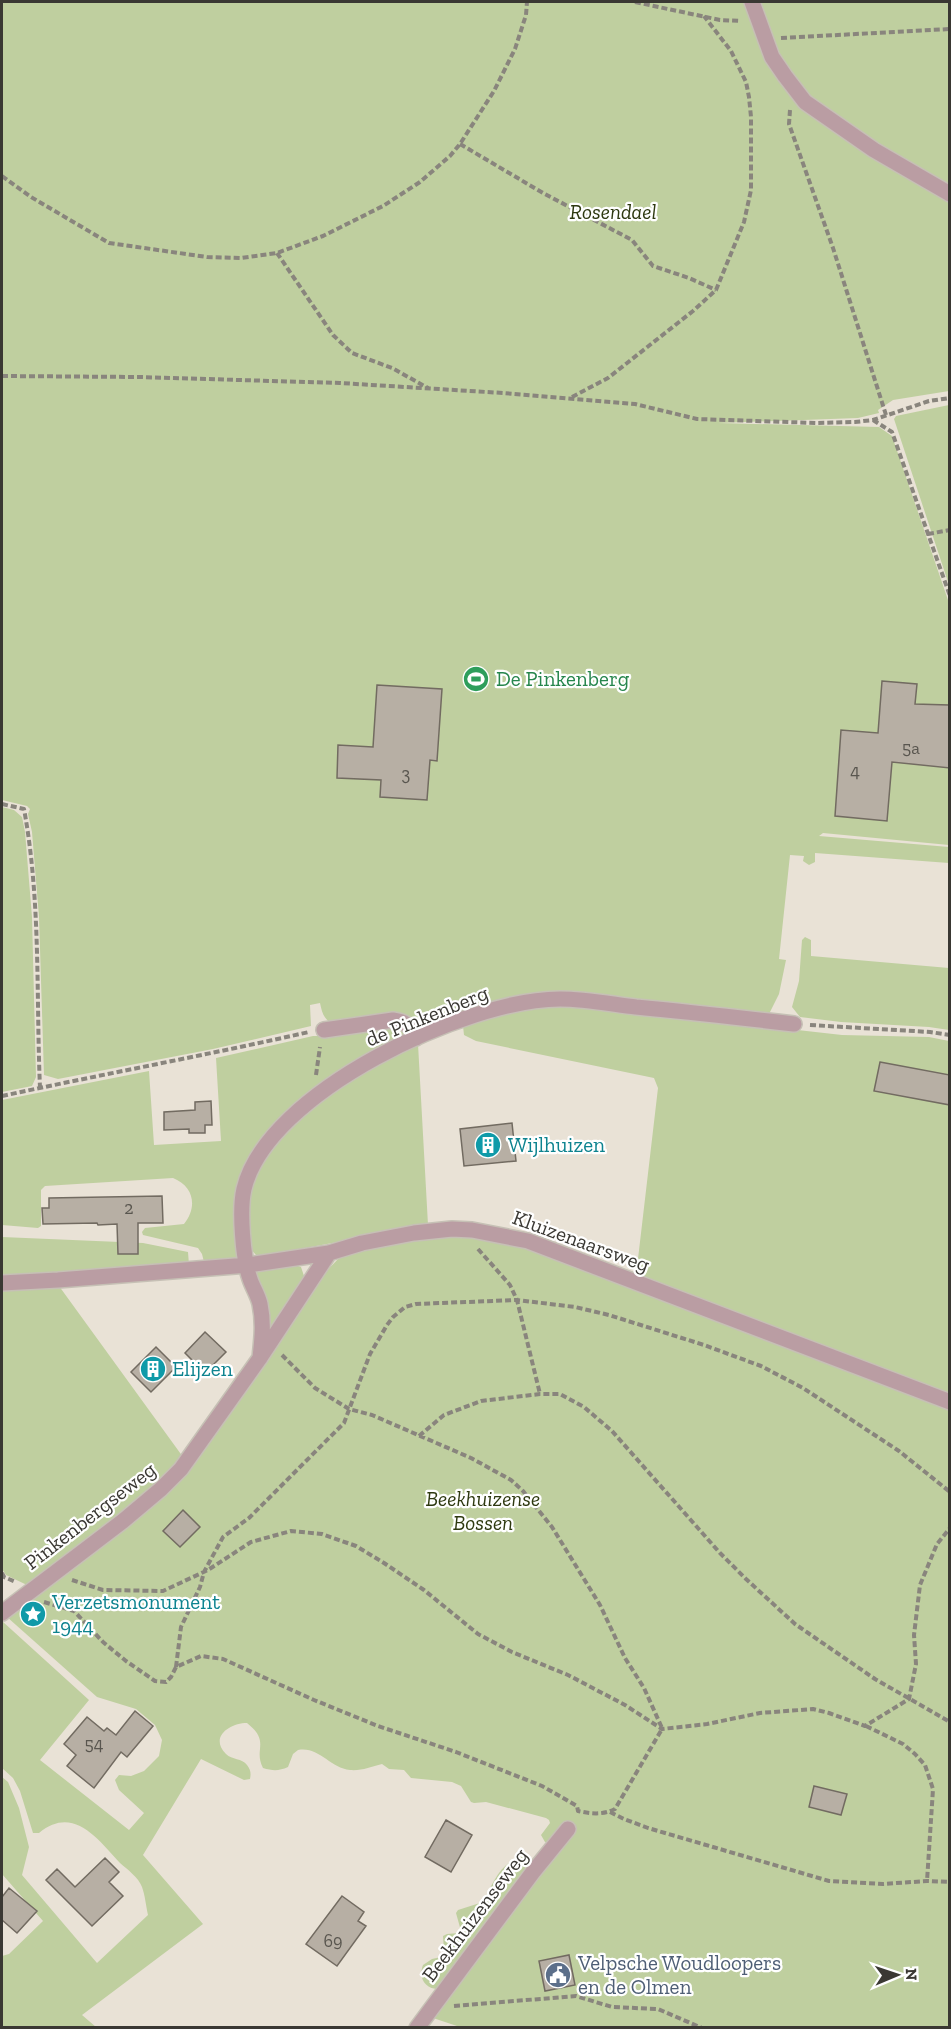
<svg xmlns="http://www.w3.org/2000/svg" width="951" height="2029" font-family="'Zilla Slab',serif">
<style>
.green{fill:#bfcf9f}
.building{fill:#b7afa4;stroke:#726b61;stroke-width:1.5}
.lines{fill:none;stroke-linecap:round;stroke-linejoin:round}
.street-casing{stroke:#c6c0b5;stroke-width:18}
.path{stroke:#89857d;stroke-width:4;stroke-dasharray:6 3;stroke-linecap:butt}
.street{stroke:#ba9da3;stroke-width:15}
.labels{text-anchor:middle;stroke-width:4.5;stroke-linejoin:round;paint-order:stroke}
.number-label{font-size:18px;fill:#59564f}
.park-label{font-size:21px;font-style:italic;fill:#2e3910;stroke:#fff}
.leisure-label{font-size:21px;fill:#27864d;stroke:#fff;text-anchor:start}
.street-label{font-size:21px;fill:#3a3833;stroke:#fff}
.culture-label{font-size:21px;fill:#0d838f;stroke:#fff;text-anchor:start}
.service-label{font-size:21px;fill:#4e5e75;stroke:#fff;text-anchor:start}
</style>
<rect width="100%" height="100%" fill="#e9e2d6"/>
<path class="green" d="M 2,2 L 746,2 L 759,45 L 771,70 L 790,95 L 815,117 L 949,200 L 949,391 L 893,400 L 878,410 L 879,413 L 858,418 L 718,423 L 879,427 L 892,436 L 949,603 L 949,845 L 823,833 L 819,836 L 949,847 L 949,863 L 815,853 L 815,862 L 809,865 L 803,861 L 804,856 L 790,855 L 779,959 L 786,960 L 779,994 L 768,1016 L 558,993 L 420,1029 L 415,1023 L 332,1024 C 323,1018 322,1012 320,1003 L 310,1005 L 311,1026 L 213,1049 L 58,1079 L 44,1075 L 39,917 L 32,832 L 28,814 L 30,809 L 27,806 L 2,800 Z
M 757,2 L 949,2 L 949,186 L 878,145 L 831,115 L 799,88 L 781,59 Z
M 949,405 L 950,405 L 949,585 L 894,419 L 896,416 Z
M 2,807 L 14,810 L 22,817 L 25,832 L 32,917 L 36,1077 L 32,1086 L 2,1092 Z
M 805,937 L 811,940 L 811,956 L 949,968 L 949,1030 L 929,1027 L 841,1022 L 800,1017 L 792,1007 L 799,981 L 802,940 Z
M 558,1003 L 842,1035 L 929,1037 L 949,1041 L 949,1397 L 636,1276 L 658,1088 L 654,1078 L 476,1041 L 464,1035 L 463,1026 L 516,1009 Z
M 401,1026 L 408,1037 L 355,1061 L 327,1080 L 256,1148 L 245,1166 L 237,1191 L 238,1257 L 232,1260 L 204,1262 L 202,1254 L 198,1248 L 143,1235 L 142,1232 L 145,1228 L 184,1224 C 197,1208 195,1187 173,1178 L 45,1186 L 41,1190 L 41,1226 L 38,1228 L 2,1225 L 2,1100 L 149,1071 L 154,1145 L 221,1141 L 216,1058 L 313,1036 L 325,1036 Z
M 418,1044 L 428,1225 C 371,1234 315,1248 257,1256 L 249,1247 L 248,1191 L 263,1157 L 304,1113 L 362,1072 Z
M 454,1234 L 527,1246 L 949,1408 L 949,2027 L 463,2028 L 430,2017 L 439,1989 C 425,1989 418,1978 423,1965 L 432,1959 L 441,1957 L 444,1950 L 443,1936 L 447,1934 L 459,1933 L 461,1931 L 456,1913 L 458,1910 L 483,1902 C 494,1882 501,1859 527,1856 L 531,1862 L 531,1866 L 550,1843 L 545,1842 L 541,1835 L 550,1823 L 549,1820 L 546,1818 L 486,1802 L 474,1803 L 471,1802 L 461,1786 L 452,1782 L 411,1778 L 404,1770 L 389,1769 L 382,1764 C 371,1767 361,1771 350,1770 C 330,1768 319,1746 298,1750 L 293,1754 L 288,1767 C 279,1771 273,1771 263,1768 C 253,1749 271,1742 247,1723 C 230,1723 209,1737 226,1754 C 232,1760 242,1758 247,1765 C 251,1770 251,1774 250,1779 L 244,1780 L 201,1759 L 143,1855 L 203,1924 L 82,2015 L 96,2027 L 2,2027 L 2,1956 L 9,1954 L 43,1921 L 2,1874 L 2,1777 L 8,1782 L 19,1808 L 29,1847 L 22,1875 L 97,1963 L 148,1915 C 146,1906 145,1895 142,1887 C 139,1878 127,1869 120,1863 C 97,1838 73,1805 39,1833 L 33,1833 L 20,1791 L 13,1778 L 2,1768 L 2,1621 L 89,1700 L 40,1760 L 129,1830 L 144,1813 L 119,1790 L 115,1780 L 119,1775 L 131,1776 L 144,1771 L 159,1756 L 162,1740 L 155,1725 L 136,1709 L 97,1697 L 7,1617 L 164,1494 L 315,1283 L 340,1257 L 364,1249 Z
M 2,1237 L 143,1243 L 188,1252 L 189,1265 L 2,1276 Z
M 295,1265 L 301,1267 L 305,1279 L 271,1333 L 268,1332 L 255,1275 L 258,1270 Z
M 59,1286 L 183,1457 L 157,1485 L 85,1542 L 27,1585 L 6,1575 L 2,1569 L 2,1289 Z"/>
<path class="building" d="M 882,681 L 917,684 L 915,704 L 949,705 L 950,768 L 892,762 L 887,821 L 835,816 L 841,730 L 878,733 Z
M 377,685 L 442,689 L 437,761 L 430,760 L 427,800 L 380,797 L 381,780 L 337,778 L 338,745 L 373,747 Z
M 880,1062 L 950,1075 L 950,1105 L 874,1091 Z
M 211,1101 L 212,1125 L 205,1125 L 205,1133 L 189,1133 L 189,1129 L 164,1130 L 164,1112 L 195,1110 L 195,1102 Z
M 512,1123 L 516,1161 L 464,1166 L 460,1129 Z
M 162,1196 L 163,1223 L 138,1223 L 138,1254 L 118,1254 L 117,1224 L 98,1225 L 97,1223 L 43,1224 L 42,1208 L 49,1208 L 49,1198 Z
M 205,1332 L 226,1352 L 205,1373 L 185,1353 Z
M 156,1347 L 176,1367 L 151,1392 L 131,1372 Z
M 183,1510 L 200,1527 L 180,1547 L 163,1531 Z
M 135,1711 L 153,1726 L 127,1757 L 121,1752 L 94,1788 L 67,1766 L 76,1755 L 64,1744 L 87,1717 L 104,1731 L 107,1728 L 116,1735 Z
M 814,1786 L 847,1794 L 841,1815 L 809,1807 Z
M 446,1820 L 472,1835 L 451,1872 L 425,1857 Z
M 105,1858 L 119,1872 L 109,1882 L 123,1896 L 92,1926 L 46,1880 L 57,1869 L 75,1887 Z
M 9,1888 L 37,1911 L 17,1933 L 2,1920 L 2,1897 Z
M 342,1896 L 364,1912 L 358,1921 L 366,1926 L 337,1966 L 306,1944 Z
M 569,1955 L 575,1985 L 545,1991 L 539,1961 Z"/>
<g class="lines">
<g class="street-casing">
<path id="street" d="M 752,2 L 772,57 L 785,76 L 805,102 L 874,150 L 950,194
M 324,1030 L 393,1020 C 407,1022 410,1026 416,1038
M 2,1283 L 58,1280 L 248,1265 L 329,1253 L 362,1243 L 414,1233 L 452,1229 L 472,1230 L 528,1241 L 950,1402
M 260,1358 C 262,1339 264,1323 260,1304 C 258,1295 253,1288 250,1279 C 243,1259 239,1210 244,1189 C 267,1092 467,999 560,999 C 585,999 611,1004 636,1007 C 689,1012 742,1018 794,1024
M 2,1613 L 123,1521 L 161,1489 L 181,1469 L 260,1358 L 329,1253
M 417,2028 L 533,1872 L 568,1829"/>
</g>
<path class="path" d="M 635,2 L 720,20 L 741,21
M 781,38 L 950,29
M 790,110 L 789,124 L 833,248 L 886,415
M 460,144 L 543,193 L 632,240 L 653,266 L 689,278 L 716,290
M 2,176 L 31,197 L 109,243 L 207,257 L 241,258 L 277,253 L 323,236 L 383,206 L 420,182 L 450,156 L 460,144 L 494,91 L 515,49 L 526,15 L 527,2
M 277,253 L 333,335 L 352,353 L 392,368 L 428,388
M 2,376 L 139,377 L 340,383 L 503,393 L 635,404 L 697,419 L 817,423 L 855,422 L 873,420 L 929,401 L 950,398
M 572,397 L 608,378 L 693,311 L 716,290 L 744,222 L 751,190 L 751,117 L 749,97 L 746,82 L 731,51 L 704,16
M 873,420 L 892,432 L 950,596
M 928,534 L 950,530
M 2,804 L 24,809 C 41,901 36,995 40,1088
M 810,1025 L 930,1032 L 950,1035
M 316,1075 L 320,1047
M 2,1096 C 104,1074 207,1055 309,1032
M 478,1249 L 510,1285 L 517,1300 L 540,1394
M 282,1355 L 315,1388 L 349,1409 L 372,1415 L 471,1458 L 511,1480 L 523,1491 L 552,1527 L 600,1605 L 625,1658 L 644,1688 L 662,1728
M 419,1436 L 444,1415 L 481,1401 L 540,1394 L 560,1394 L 584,1407 L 612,1431 L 720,1553 L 746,1579 L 795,1624 L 875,1679 L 950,1722
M 2,1573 L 4,1577 L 16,1582
M 72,1580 L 103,1590 L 163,1591 L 208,1570 L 251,1542 L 291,1531 L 322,1534 L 356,1546 L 384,1563 L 424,1590 L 478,1634 L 512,1652 L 568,1675 L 625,1705 L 662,1729 L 707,1724 L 760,1713 L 813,1709 L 829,1713 L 865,1726 L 909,1699 L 916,1664 L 914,1635 L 920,1585 L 937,1544 L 950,1528
M 44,1602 L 74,1611 L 103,1642 L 126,1661 L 155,1681 L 166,1682 L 171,1677 L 176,1667 L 201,1656 L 223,1659 L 314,1700 L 378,1726 L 456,1752 L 542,1786 L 577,1806 L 578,1811 C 592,1814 603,1815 615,1809 L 662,1729
M 176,1667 L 181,1627 L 200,1587 L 204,1572 L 223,1537 L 249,1518 L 344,1423 L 370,1354 L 387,1325 L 393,1317 L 405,1307 L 416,1304 L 517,1300 L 575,1307 L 609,1315 L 704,1345 L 761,1366 L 803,1388 L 899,1451 L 950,1492
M 866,1726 L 903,1744 L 915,1754 L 925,1765 L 933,1789 L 927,1881
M 610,1812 L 624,1819 L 648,1828 L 829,1881 L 883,1884 L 927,1881 L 950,1882
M 454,2006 L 576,1996 L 612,2007 L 658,2009 L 702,2028"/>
<use href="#street" class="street"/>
</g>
<defs>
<g id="stadium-disc" transform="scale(1.35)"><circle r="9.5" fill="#2e9e5b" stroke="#fff"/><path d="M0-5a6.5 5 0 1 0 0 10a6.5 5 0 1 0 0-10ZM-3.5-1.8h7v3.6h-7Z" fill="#fff"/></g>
<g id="building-disc" transform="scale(1.35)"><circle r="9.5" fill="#0f9aa8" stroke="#fff"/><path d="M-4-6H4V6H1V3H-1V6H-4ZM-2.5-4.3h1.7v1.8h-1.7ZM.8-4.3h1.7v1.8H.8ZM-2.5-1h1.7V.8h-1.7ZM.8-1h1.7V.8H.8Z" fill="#fff"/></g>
<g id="sight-disc" transform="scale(1.35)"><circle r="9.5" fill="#0f9aa8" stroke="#fff"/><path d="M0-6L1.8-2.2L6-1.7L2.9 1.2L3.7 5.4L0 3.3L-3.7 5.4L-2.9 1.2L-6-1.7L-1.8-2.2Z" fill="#fff"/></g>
<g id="civic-disc" transform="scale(1.35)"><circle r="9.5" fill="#5c6f8a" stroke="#fff"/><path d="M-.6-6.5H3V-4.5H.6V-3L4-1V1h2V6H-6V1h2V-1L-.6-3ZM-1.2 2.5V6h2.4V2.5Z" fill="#fff"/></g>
</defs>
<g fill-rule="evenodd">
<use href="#stadium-disc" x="476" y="679"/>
<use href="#building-disc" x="488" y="1145"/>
<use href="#building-disc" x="153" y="1369"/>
<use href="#sight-disc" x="33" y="1614"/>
<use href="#civic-disc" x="558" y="1975"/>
</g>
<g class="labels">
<g class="number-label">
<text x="911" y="754">5a</text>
<text x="855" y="777">4</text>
<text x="406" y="780">3</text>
<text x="129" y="1214">2</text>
<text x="94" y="1750">54</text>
<text x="333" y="1947">69</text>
</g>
<g class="park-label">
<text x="613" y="219">Rosendael</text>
<text x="483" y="1506">Beekhuizense<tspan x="483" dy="24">Bossen</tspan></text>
</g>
<g class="leisure-label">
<text x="496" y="686">De Pinkenberg</text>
</g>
<g class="street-label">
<text transform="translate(427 1016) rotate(-22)" y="7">de Pinkenberg</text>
<text transform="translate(581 1241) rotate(20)" y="7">Kluizenaarsweg</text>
<text transform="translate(90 1516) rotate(-38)" y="7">Pinkenbergseweg</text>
<text transform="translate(475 1915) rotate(-53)" y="7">Beekhuizenseweg</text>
</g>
<g class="culture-label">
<text x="508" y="1152">Wijlhuizen</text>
<text x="172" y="1376">Elijzen</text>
<text x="52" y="1609">Verzetsmonument<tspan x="52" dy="24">1944</tspan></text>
</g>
<g class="service-label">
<text x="578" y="1970">Velpsche Woudloopers<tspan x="578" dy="24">en de Olmen</tspan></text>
</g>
</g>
<rect width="951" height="2029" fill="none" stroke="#3a3833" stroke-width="6"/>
<g transform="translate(897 1975) rotate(88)" stroke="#ffffff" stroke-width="4.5" paint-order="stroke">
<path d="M0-4.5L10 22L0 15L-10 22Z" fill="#3a3833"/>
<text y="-9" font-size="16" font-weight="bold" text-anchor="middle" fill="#3a3833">N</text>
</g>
</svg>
